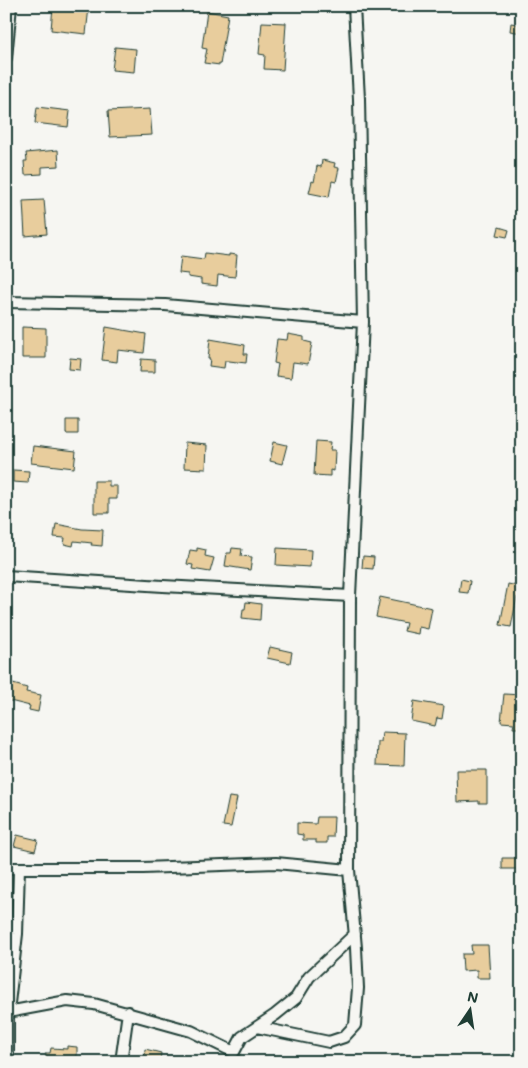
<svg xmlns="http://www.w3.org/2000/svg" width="528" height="1068" font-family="Mali,sans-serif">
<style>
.building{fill:#e8cd9d;stroke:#1f3d34}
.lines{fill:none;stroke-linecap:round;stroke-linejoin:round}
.street-casing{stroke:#1f3d34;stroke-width:14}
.street{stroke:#f6f6f2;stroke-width:10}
</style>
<rect width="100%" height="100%" fill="#f6f6f2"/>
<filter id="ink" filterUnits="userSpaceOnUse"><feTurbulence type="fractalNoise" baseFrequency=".02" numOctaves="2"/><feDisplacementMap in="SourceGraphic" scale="10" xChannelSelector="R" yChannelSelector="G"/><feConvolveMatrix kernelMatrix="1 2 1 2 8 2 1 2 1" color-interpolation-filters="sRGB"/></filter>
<g filter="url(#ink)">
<path class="building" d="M 53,6 L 89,7 L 86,34 L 51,30 Z
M 207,11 L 228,15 L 220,65 L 204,63 L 207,49 L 202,48 Z
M 262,22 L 286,23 L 283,70 L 264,69 L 265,55 L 259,54 Z
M 511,23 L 522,25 L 522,33 L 510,31 Z
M 115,47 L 136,49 L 134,72 L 112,70 Z
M 37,107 L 70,111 L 68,127 L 35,123 Z
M 150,109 L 152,135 L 110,137 L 108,111 Z
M 58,150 L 59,166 L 42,167 L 42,174 L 25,175 L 24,161 L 27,161 L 26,153 Z
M 322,160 L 335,163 L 334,167 L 339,168 L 336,182 L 332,181 L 329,197 L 309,193 L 312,181 L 314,182 L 317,166 L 321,167 Z
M 44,200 L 47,234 L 25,236 L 23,201 Z
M 499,227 L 509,230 L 507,237 L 497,235 Z
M 205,253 L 229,256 L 229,254 L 237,255 L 235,277 L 218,275 L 217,286 L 201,284 L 201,279 L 188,277 L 188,274 L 179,273 L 181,256 L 204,259 Z
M 22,327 L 46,328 L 46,358 L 22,358 Z
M 106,327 L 146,334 L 144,353 L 118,350 L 117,362 L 102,360 Z
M 288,334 L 304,337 L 304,341 L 312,343 L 308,364 L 293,362 L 291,378 L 276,376 L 278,364 L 274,363 L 277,339 L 287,340 Z
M 210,339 L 245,345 L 244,354 L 247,354 L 246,363 L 229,361 L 225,361 L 224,368 L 209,366 L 210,359 L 208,359 Z
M 70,358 L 81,359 L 80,370 L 69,369 Z
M 141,359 L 155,360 L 155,372 L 140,372 Z
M 66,420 L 78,420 L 78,434 L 66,434 Z
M 316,441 L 331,442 L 330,450 L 335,450 L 334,471 L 330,470 L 330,476 L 314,475 Z
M 274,442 L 287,445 L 282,464 L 270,461 Z
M 185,443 L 207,445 L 206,469 L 184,468 Z
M 33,446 L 76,451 L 74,468 L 31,463 Z
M 13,470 L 29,471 L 28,483 L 13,482 Z
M 94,481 L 109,481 L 109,486 L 117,486 L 117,499 L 109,499 L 109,513 L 94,513 Z
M 56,524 L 82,529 L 103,530 L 102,546 L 91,545 L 92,543 L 74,541 L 73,546 L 64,544 L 65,538 L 54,537 Z
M 197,548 L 206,550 L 205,556 L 214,558 L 210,572 L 192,569 L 193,565 L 187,564 L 190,550 L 197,551 Z
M 232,548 L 242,549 L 241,556 L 252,557 L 250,570 L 225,566 L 227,553 L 231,553 Z
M 277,548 L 311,550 L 310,567 L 276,565 Z
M 363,556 L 374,557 L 373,569 L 362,568 Z
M 461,579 L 470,581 L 468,593 L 459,592 Z
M 508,584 L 522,587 L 522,598 L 517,597 L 511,627 L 500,625 Z
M 380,597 L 432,608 L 428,629 L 419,627 L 418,634 L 404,631 L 406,623 L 376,617 Z
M 246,602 L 261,604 L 260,620 L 242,618 L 243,609 L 245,609 Z
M 270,647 L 292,652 L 290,663 L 267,658 Z
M 6,682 L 27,688 L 26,692 L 41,695 L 38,712 L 29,710 L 30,706 L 6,700 Z
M 504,694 L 522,695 L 521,728 L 513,728 L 514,723 L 501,722 Z
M 414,701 L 444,706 L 442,719 L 437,718 L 435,726 L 411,721 Z
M 382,732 L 405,733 L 404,766 L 377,765 L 378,742 L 381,742 Z
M 456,770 L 487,770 L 487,803 L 479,803 L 479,801 L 457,802 Z
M 229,797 L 237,798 L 231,827 L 223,826 Z
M 317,817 L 334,817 L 333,837 L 327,837 L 327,843 L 316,843 L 316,840 L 303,840 L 303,835 L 297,834 L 297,823 L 316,824 Z
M 17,835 L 38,840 L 35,851 L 14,846 Z
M 502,858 L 522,858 L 522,869 L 502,869 Z
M 471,945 L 488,945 L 490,978 L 477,978 L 477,970 L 463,971 L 462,954 L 472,954 Z
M 67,1046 L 77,1047 L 77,1062 L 45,1062 L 46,1053 L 50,1053 L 51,1048 L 67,1049 Z
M 145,1049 L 161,1053 L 160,1060 L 144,1057 Z"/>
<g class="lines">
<g class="street-casing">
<path id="street" d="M 354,6 L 359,99 L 363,322
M 6,58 L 11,6
M 6,302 L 165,305 L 363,322 L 350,596 L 349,870 L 356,948 L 358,988 L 355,1025 L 344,1037 L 329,1042 L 257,1027 L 242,1037 L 234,1052 L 191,1031 L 94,1004 L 67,1001 L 8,1012
M 6,576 L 163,586 L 350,596
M 6,868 L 143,868 L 276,863 L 349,870
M 257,1027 L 275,1015 L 296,998 L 309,977 L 355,934
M 8,1062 L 8,1012 L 17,934 L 19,868
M 121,1062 L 128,1012"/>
</g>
<use href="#street" class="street"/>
</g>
</g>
<rect width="528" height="1068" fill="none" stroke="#f6f6f2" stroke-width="25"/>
<rect x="12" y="12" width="503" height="1043" fill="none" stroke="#1f3d34" stroke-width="2" filter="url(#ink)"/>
<g transform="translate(470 1010) rotate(13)" stroke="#f6f6f2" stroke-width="4" paint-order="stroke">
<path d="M0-4L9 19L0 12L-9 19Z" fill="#1f3d34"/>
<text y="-8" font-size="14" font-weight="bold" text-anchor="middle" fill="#1f3d34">N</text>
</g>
</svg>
